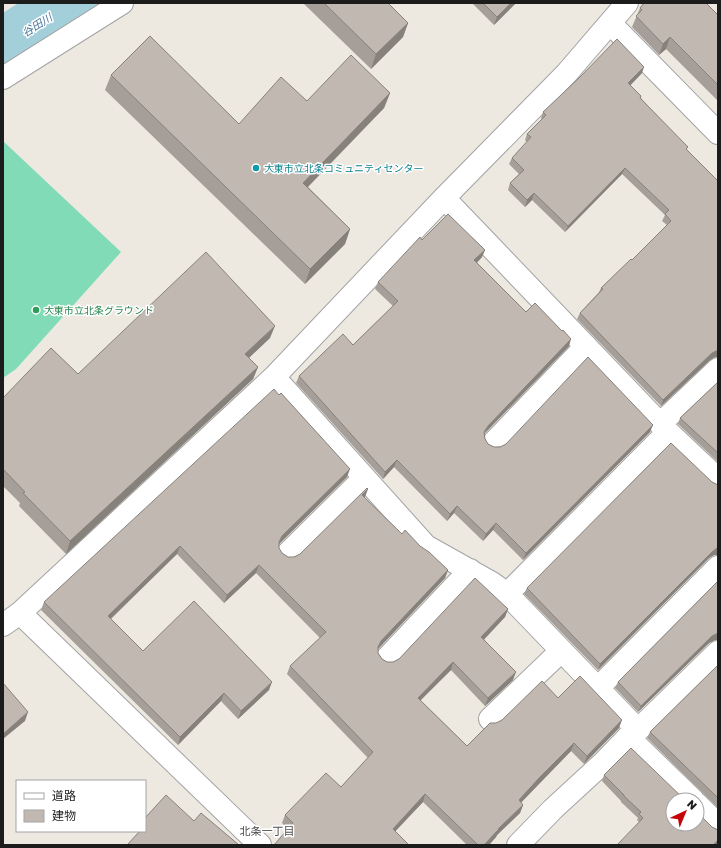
<svg xmlns="http://www.w3.org/2000/svg" width="721" height="848" font-family="'Golos Text','Noto Sans JP',sans-serif">
<style>
.pitch{fill:#80dbb6}
.lines{fill:none;stroke-linecap:round;stroke-linejoin:round}
.river{stroke:#a2cfda;stroke-width:56}
.minor-casing{stroke:#a3a3a3;stroke-width:24}
.minor{stroke:#fff;stroke-width:22}
.wall{fill:#a69e98}
.shaded-wall{fill:#87817c}
.building{fill:#c1b8b1;stroke:#87817c}
.culture-dot{fill:#0f9aa8;stroke:#fff;stroke-width:1.5}
.leisure-dot{fill:#2e9e5b;stroke:#fff;stroke-width:1.5}
.labels{text-anchor:middle;stroke-width:3;stroke-linejoin:round;paint-order:stroke}
.culture-label{font-size:10px;fill:#0d838f;stroke:#fff;text-anchor:start}
.leisure-label{font-size:10px;fill:#27864d;stroke:#fff;text-anchor:start}
.water-label{font-size:11px;font-style:italic;fill:#4877a1;stroke:#fff}
.neighbourhood-label{font-size:11px;fill:#4f4f4f;stroke:#fff}
</style>
<rect width="100%" height="100%" fill="#ede9e1"/>
<path class="pitch" d="M 3,141 L 121,252 L 16,369 L 3,378 Z"/>
<g class="lines">
<path class="river" d="M 3,46 L 71,3"/>
<g class="minor-casing">
<path id="minor" d="M 610,23 L 718,133
M 3,78 L 122,3
M 444,198 L 668,432 L 718,479
M 274,377 L 426,546 L 492,583 L 507,594 L 638,730
M 660,424 L 718,369
M 494,442 L 586,346
M 288,553 L 364,478
M 507,594 L 668,432
M 20,613 L 260,845
M 3,625 L 20,613 L 274,377 L 444,198 L 566,74 L 627,3
M 387,658 L 470,570
M 598,688 L 718,567
M 490,719 L 561,651
M 628,737 L 693,800
M 697,804 L 718,825
M 518,845 L 553,809 L 603,763 L 628,737 L 638,730 L 718,652"/>
</g>
<use href="#minor" class="minor"/>
</g>
<path class="wall" d="M 303,3 L 388,3 L 408,23 L 403,37 L 371,69 Z
M 472,3 L 516,3 L 494,25 Z
M 642,3 L 706,3 L 718,15 L 718,101 L 666,49 L 659,55 L 632,27 L 640,8 L 643,4 Z
M 642,73 L 630,85 L 641,96 L 641,98 L 687,150 L 718,181 L 718,357 L 715,357 L 710,360 L 661,406 L 577,319 L 580,313 L 599,292 L 601,288 L 632,260 L 667,225 L 662,221 L 665,215 L 622,174 L 565,232 L 532,200 L 525,207 L 508,190 L 510,183 L 519,174 L 509,164 L 512,158 L 527,142 L 525,140 L 527,134 L 542,119 L 541,118 L 543,112 Z
M 111,75 L 239,124 L 307,101 L 390,93 L 384,108 L 308,187 L 350,229 L 345,244 L 305,284 L 105,90 Z
M 422,240 L 485,250 L 482,257 L 477,263 L 526,312 L 569,346 L 485,433 L 485,439 L 488,444 L 494,447 L 650,432 L 523,560 L 493,530 L 483,541 L 454,513 L 447,521 L 394,467 L 383,479 L 296,383 L 299,376 L 353,345 L 393,306 L 375,289 L 378,282 Z
M 270,338 L 249,358 L 258,367 L 253,379 L 66,554 L 19,506 L 20,503 L 3,486 L 3,398 L 78,374 Z
M 718,382 L 718,462 L 678,424 L 680,418 Z
M 347,477 L 279,544 L 279,548 L 282,553 L 288,557 L 294,557 L 300,554 L 365,497 L 364,498 L 402,534 L 420,546 L 448,570 L 445,578 L 378,649 L 378,653 L 382,659 L 387,662 L 393,662 L 508,609 L 505,617 L 484,639 L 513,680 L 485,706 L 451,670 L 420,700 L 467,746 L 496,723 L 558,698 L 619,728 L 584,764 L 571,751 L 538,785 L 521,802 L 523,805 L 520,813 L 497,835 L 496,837 L 489,845 L 467,845 L 423,802 L 395,831 L 288,829 L 282,823 L 285,815 L 341,787 L 368,758 L 287,674 L 290,666 L 320,638 L 256,573 L 224,603 L 177,554 L 111,619 L 143,651 L 269,690 L 238,719 L 221,701 L 178,745 L 41,610 L 44,602 Z
M 712,482 L 718,485 L 718,555 L 714,555 L 709,558 L 598,670 L 524,594 L 527,588 Z
M 718,581 L 718,640 L 715,640 L 709,643 L 638,712 L 615,688 L 618,682 Z
M 718,665 L 718,808 L 647,738 L 650,732 Z
M 604,775 L 718,830 L 718,845 L 639,822 L 637,820 L 638,818 L 621,802 L 621,801 L 602,781 Z"/>
<path class="shaded-wall" d="M 511,3 L 516,3 L 494,25 L 497,17 Z
M 408,23 L 403,37 L 371,69 L 376,54 Z
M 670,37 L 666,49 L 659,55 L 663,44 Z
M 644,67 L 642,73 L 626,90 L 628,83 Z
M 390,93 L 384,108 L 298,197 L 303,183 Z
M 625,168 L 622,174 L 565,232 L 568,226 Z
M 534,193 L 532,200 L 525,207 L 527,200 Z
M 350,229 L 345,244 L 305,284 L 310,269 Z
M 485,250 L 482,257 L 472,267 L 474,260 Z
M 275,326 L 270,338 L 240,366 L 245,354 Z
M 571,339 L 569,346 L 485,433 L 482,439 L 488,426 Z
M 718,350 L 718,357 L 715,357 L 710,360 L 661,406 L 663,400 L 712,353 Z
M 258,367 L 253,379 L 66,554 L 70,541 Z
M 653,425 L 650,432 L 523,560 L 526,553 Z
M 397,460 L 394,467 L 383,479 L 385,472 Z
M 350,469 L 347,477 L 279,544 L 276,550 L 279,542 L 282,536 Z
M 368,489 L 365,497 L 359,503 L 362,495 Z
M 457,506 L 454,513 L 447,521 L 450,514 Z
M 496,523 L 493,530 L 483,541 L 486,534 Z
M 180,546 L 177,554 L 105,624 L 108,616 Z
M 717,548 L 718,548 L 718,555 L 714,555 L 709,558 L 598,670 L 600,664 L 712,552 Z
M 259,565 L 256,573 L 224,603 L 227,595 Z
M 448,570 L 445,578 L 378,649 L 378,647 L 381,641 Z
M 508,609 L 505,617 L 479,645 L 481,637 Z
M 717,633 L 718,633 L 718,640 L 715,640 L 709,643 L 638,712 L 641,706 L 712,636 Z
M 453,662 L 451,670 L 415,706 L 418,698 Z
M 516,672 L 513,680 L 485,706 L 488,698 Z
M 272,682 L 269,690 L 238,719 L 241,711 Z
M 224,693 L 221,701 L 178,745 L 180,737 Z
M 28,712 L 25,721 L 3,739 L 3,734 Z
M 622,720 L 619,728 L 584,764 L 587,756 Z
M 574,743 L 571,751 L 538,785 L 516,808 L 519,800 L 540,777 Z
M 425,794 L 423,802 L 390,837 L 393,829 Z
M 523,805 L 520,813 L 497,835 L 496,837 L 489,845 L 484,845 L 498,829 Z
M 718,840 L 718,845 L 713,845 Z"/>
<path class="building" d="M 324,3 L 388,3 L 408,23 L 376,54 Z
M 483,3 L 511,3 L 497,17 Z
M 644,3 L 706,3 L 718,15 L 718,85 L 670,37 L 663,44 L 636,16 L 642,10 L 640,8 Z
M 150,36 L 239,124 L 281,77 L 307,101 L 351,55 L 390,93 L 303,183 L 350,229 L 310,269 L 111,75 Z
M 617,39 L 644,67 L 628,83 L 641,96 L 640,98 L 688,147 L 686,149 L 718,181 L 718,350 L 712,353 L 663,400 L 580,313 L 603,289 L 601,288 L 631,259 L 632,260 L 671,221 L 665,214 L 669,210 L 625,168 L 568,226 L 534,193 L 527,200 L 510,183 L 524,170 L 512,158 L 531,137 L 527,134 L 546,115 L 543,112 L 580,77 Z
M 448,214 L 485,250 L 474,260 L 526,312 L 535,303 L 562,331 L 563,330 L 571,339 L 488,426 L 484,432 L 485,439 L 488,444 L 494,447 L 500,447 L 506,444 L 588,357 L 653,425 L 526,553 L 496,523 L 486,534 L 457,506 L 450,514 L 397,460 L 385,472 L 299,376 L 343,334 L 353,345 L 398,301 L 378,282 L 420,237 L 422,240 Z
M 206,252 L 275,326 L 245,354 L 258,367 L 70,541 L 23,493 L 25,492 L 3,469 L 3,398 L 51,348 L 78,374 Z
M 718,382 L 718,453 L 680,418 Z
M 274,389 L 279,395 L 281,393 L 350,469 L 282,536 L 279,542 L 279,548 L 282,553 L 288,557 L 294,557 L 300,554 L 367,488 L 368,489 L 362,495 L 402,534 L 405,530 L 420,546 L 429,552 L 448,570 L 381,641 L 378,647 L 378,653 L 382,659 L 387,662 L 393,662 L 399,659 L 475,578 L 508,609 L 481,637 L 516,672 L 488,698 L 453,662 L 418,698 L 467,746 L 490,723 L 496,723 L 502,720 L 542,681 L 558,698 L 580,676 L 622,720 L 587,756 L 574,743 L 540,777 L 519,800 L 523,805 L 498,829 L 499,829 L 484,845 L 478,845 L 425,794 L 393,829 L 409,845 L 274,845 L 293,823 L 285,815 L 326,773 L 341,787 L 373,752 L 290,666 L 326,632 L 259,565 L 227,595 L 180,546 L 108,616 L 143,651 L 194,601 L 272,682 L 241,711 L 224,693 L 180,737 L 44,602 Z
M 671,443 L 712,482 L 718,485 L 718,548 L 717,548 L 712,552 L 600,664 L 527,588 Z
M 718,581 L 718,633 L 712,636 L 641,706 L 618,682 Z
M 718,665 L 718,798 L 650,732 Z
M 3,683 L 28,712 L 3,734 Z
M 631,748 L 685,800 L 673,800 L 673,824 L 697,824 L 697,812 L 712,827 L 718,830 L 718,840 L 713,845 L 617,845 L 643,818 L 639,814 L 641,812 L 624,796 L 624,795 L 604,775 Z
M 166,795 L 194,821 L 201,813 L 239,845 L 127,845 L 140,831 L 145,831 L 145,818 Z"/>
<circle class="culture-dot" cx="256" cy="168" r="4"/>
<circle class="leisure-dot" cx="36" cy="310" r="4"/>
<g class="labels">
<g class="culture-label">
<text x="264" y="172">大東市立北条コミュニティセンター</text>
</g>
<g class="leisure-label">
<text x="44" y="314">大東市立北条グラウンド</text>
</g>
<g class="water-label">
<text transform="translate(37 25) rotate(-32)" y="4">谷田川</text>
</g>
<g class="neighbourhood-label">
<text x="267" y="835">北条一丁目</text>
</g>
</g>
<rect width="721" height="848" fill="none" stroke="#1c1c1c" stroke-width="8"/>
<rect x="16" y="780" width="130" height="52" fill="#ffffff" stroke="#a4a4a4"/>
<rect x="24" y="793" width="20" height="6" fill="#ffffff" stroke="#a4a4a4"/>
<text x="52" y="800" font-size="12" fill="#1c1c1c">道路</text>
<rect x="24" y="810" width="20" height="12" fill="#c1b8b1" stroke="#a4a4a4"/>
<text x="52" y="820" font-size="12" fill="#1c1c1c">建物</text>
<g transform="translate(685 812) rotate(44)"><circle r="19" fill="#ffffff" stroke="#a4a4a4"/>
<path d="M0-3L7 15L0 10L-7 15Z" fill="#c30408"/>
<text y="-6" font-size="11" font-weight="bold" text-anchor="middle" fill="#1c1c1c">N</text>
</g>
</svg>
